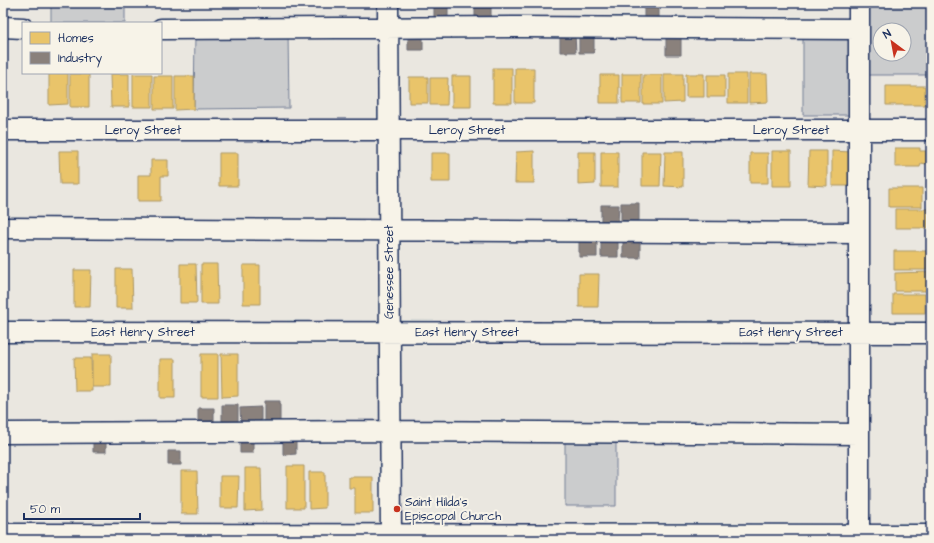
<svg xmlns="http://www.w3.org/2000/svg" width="934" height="543" font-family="'Architects Daughter',sans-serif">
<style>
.green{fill:#cbcccd;stroke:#737e96;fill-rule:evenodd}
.homes{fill:#e9c46a;stroke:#ab9766}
.industry{fill:#8a817c;stroke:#696873}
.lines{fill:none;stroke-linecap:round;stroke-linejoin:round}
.minor-casing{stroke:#1b2f5e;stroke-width:23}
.minor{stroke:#f7f3e8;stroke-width:20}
.poi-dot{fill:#c8321e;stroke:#f7f3e8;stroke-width:1.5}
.labels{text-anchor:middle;stroke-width:4;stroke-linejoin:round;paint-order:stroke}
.street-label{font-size:12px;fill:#1b2f5e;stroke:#f7f3e8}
.poi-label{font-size:12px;fill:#1b2f5e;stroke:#f7f3e8;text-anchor:start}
</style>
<rect width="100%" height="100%" fill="#eae7e0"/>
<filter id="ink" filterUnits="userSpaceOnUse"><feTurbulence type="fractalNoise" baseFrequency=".025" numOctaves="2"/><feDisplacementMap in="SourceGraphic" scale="8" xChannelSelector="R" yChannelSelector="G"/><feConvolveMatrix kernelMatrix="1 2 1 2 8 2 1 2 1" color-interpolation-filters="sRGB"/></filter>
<g filter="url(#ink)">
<path class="green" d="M 51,3 L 125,3 L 125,23 L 51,23 Z
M 866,3 L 931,3 L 931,75 L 866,75 ZM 880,30 L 904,30 L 904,54 L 880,54 Z
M 195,33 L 288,33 L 289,108 L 194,109 Z
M 851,33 L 851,115 L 803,115 L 803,34 Z
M 565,439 L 616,439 L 616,506 L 565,506 Z"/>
<path class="homes" d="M 493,68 L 512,68 L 512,103 L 493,103 Z
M 515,68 L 534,68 L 534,103 L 515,103 Z
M 49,73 L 68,73 L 68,104 L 49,105 Z
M 70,74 L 89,74 L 89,107 L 70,107 Z
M 110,74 L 129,74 L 129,107 L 111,107 Z
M 133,74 L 152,74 L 152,107 L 133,107 Z
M 622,74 L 641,74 L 641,103 L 622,103 Z
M 664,74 L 683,74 L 683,102 L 664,103 Z
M 686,74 L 704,74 L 704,97 L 686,97 Z
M 728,74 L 747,74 L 747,103 L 728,103 Z
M 749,74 L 767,74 L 768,102 L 749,103 Z
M 600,75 L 619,75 L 619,103 L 600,103 Z
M 643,75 L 662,75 L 662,104 L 643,104 Z
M 707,75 L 725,75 L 725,97 L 707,97 Z
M 154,76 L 173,76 L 173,109 L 154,109 Z
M 175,76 L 194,76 L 194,109 L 175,110 Z
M 452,76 L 471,76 L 471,107 L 452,107 Z
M 409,77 L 428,77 L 428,103 L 409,103 Z
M 430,78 L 448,78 L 447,105 L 430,105 Z
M 886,86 L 925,86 L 925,105 L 886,105 Z
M 895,148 L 920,148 L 920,151 L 926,151 L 926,164 L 921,163 L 920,167 L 895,167 Z
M 59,151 L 78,151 L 78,184 L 60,184 Z
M 534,151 L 534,183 L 515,183 L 516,152 Z
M 772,151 L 791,151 L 791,186 L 772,186 Z
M 809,151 L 827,151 L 827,186 L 808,185 Z
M 832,151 L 851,152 L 851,186 L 832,186 Z
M 578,152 L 595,152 L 595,184 L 578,185 Z
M 601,152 L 618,152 L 618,187 L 601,187 Z
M 642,152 L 661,152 L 660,186 L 642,186 Z
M 665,152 L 683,152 L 683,187 L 664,186 Z
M 219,153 L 238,153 L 238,186 L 219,186 Z
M 431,153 L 450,153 L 450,182 L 431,182 Z
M 750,153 L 768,153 L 768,183 L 750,183 Z
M 151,160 L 168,160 L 168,176 L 161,176 L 161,201 L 138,201 L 138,175 L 151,175 Z
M 889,188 L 922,188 L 922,207 L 889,207 Z
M 895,209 L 928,209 L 928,228 L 895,228 Z
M 894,251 L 927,251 L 927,270 L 894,270 Z
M 180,264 L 196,264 L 197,303 L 180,303 Z
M 201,264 L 217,264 L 218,304 L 201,304 Z
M 243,265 L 260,265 L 260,304 L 243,304 Z
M 116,269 L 132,269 L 133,308 L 116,308 Z
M 74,270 L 91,270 L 90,307 L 74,307 Z
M 928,272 L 928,291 L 895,291 L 895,273 Z
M 579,274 L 599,274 L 598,307 L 579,307 Z
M 893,294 L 925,294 L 925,313 L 893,313 Z
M 92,354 L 111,354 L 111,387 L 92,387 Z
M 201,354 L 218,354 L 218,397 L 201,397 Z
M 221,354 L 238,354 L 238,396 L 222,397 Z
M 74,358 L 91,358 L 92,391 L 75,391 Z
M 160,359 L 175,359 L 175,398 L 160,398 Z
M 287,466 L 304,466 L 304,508 L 287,508 Z
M 245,468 L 261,468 L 262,510 L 245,511 Z
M 181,471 L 197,471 L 198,514 L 181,514 Z
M 309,472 L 325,472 L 325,508 L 309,509 Z
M 220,476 L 239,476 L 238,508 L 220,508 Z
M 349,477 L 373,477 L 373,513 L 355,513 L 355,488 L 349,488 Z"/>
<path class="industry" d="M 475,3 L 491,3 L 491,20 L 475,20 Z
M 644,3 L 659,3 L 659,19 L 644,19 Z
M 434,4 L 448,4 L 448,21 L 434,21 Z
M 423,33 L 423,50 L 408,50 L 408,34 Z
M 560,35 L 575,35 L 576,52 L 560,52 Z
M 579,36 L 594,36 L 594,53 L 579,53 Z
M 666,38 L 681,38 L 681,55 L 666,55 Z
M 621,203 L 639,203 L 639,221 L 621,221 Z
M 601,205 L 619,205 L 618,222 L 601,222 Z
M 579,239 L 597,240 L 597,257 L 579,257 Z
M 623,239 L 640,239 L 640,258 L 623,258 Z
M 601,240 L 618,240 L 618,257 L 601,257 Z
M 264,401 L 280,401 L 280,423 L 264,423 Z
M 222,405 L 238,405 L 238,423 L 222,423 Z
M 261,407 L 261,425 L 241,425 L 240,408 Z
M 198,408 L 214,408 L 214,426 L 198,426 Z
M 93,438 L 106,438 L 106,452 L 93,452 Z
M 240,439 L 253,439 L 253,453 L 240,453 Z
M 283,439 L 296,439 L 296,454 L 283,455 Z
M 168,451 L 181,451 L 181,465 L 168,465 Z"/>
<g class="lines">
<g class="minor-casing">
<path id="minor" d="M 388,3 L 391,540
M 3,27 L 23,28
M 161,29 L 519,27 L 859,29
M 3,130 L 931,130
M 3,228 L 859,233
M 3,332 L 931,333
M 3,433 L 390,431 L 859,434 L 859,3
M 3,534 L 931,535
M 859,540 L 859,434"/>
</g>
<use href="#minor" class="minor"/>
</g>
</g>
<circle class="poi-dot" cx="397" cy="509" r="4"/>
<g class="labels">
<g class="street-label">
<text x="143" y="134">Leroy Street</text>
<text x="467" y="134">Leroy Street</text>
<text x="791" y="134">Leroy Street</text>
<text transform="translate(389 272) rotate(-90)" y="4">Genessee Street</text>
<text x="143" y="336">East Henry Street</text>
<text x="467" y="336">East Henry Street</text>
<text x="791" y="336">East Henry Street</text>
</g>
<g class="poi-label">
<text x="405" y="506">Saint Hilda's<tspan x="405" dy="14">Episcopal Church</tspan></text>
</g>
</g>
<rect width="934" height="543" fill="none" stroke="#f7f3e8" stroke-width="16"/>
<rect x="8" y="8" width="918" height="527" fill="none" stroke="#1b2f5e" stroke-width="1.5" filter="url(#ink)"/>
<rect x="22" y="22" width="140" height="52" fill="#f7f3e8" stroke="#9fa5b1"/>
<rect x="30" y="32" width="20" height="12" fill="#e9c46a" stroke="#9fa5b1"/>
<text x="58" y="42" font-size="12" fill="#1b2f5e">Homes</text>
<rect x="30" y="52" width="20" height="12" fill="#8a817c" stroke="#9fa5b1"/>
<text x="58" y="62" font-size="12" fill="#1b2f5e">Industry</text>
<g transform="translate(892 42) rotate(328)"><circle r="19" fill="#f7f3e8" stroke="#9fa5b1"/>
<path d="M0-3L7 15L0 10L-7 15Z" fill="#c8321e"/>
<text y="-6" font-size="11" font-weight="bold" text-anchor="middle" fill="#1b2f5e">N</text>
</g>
<path d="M24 513v6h116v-6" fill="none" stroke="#1b2f5e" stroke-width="2"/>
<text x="30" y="513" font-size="12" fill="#1b2f5e" stroke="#f7f3e8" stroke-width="3" paint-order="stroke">50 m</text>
</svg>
